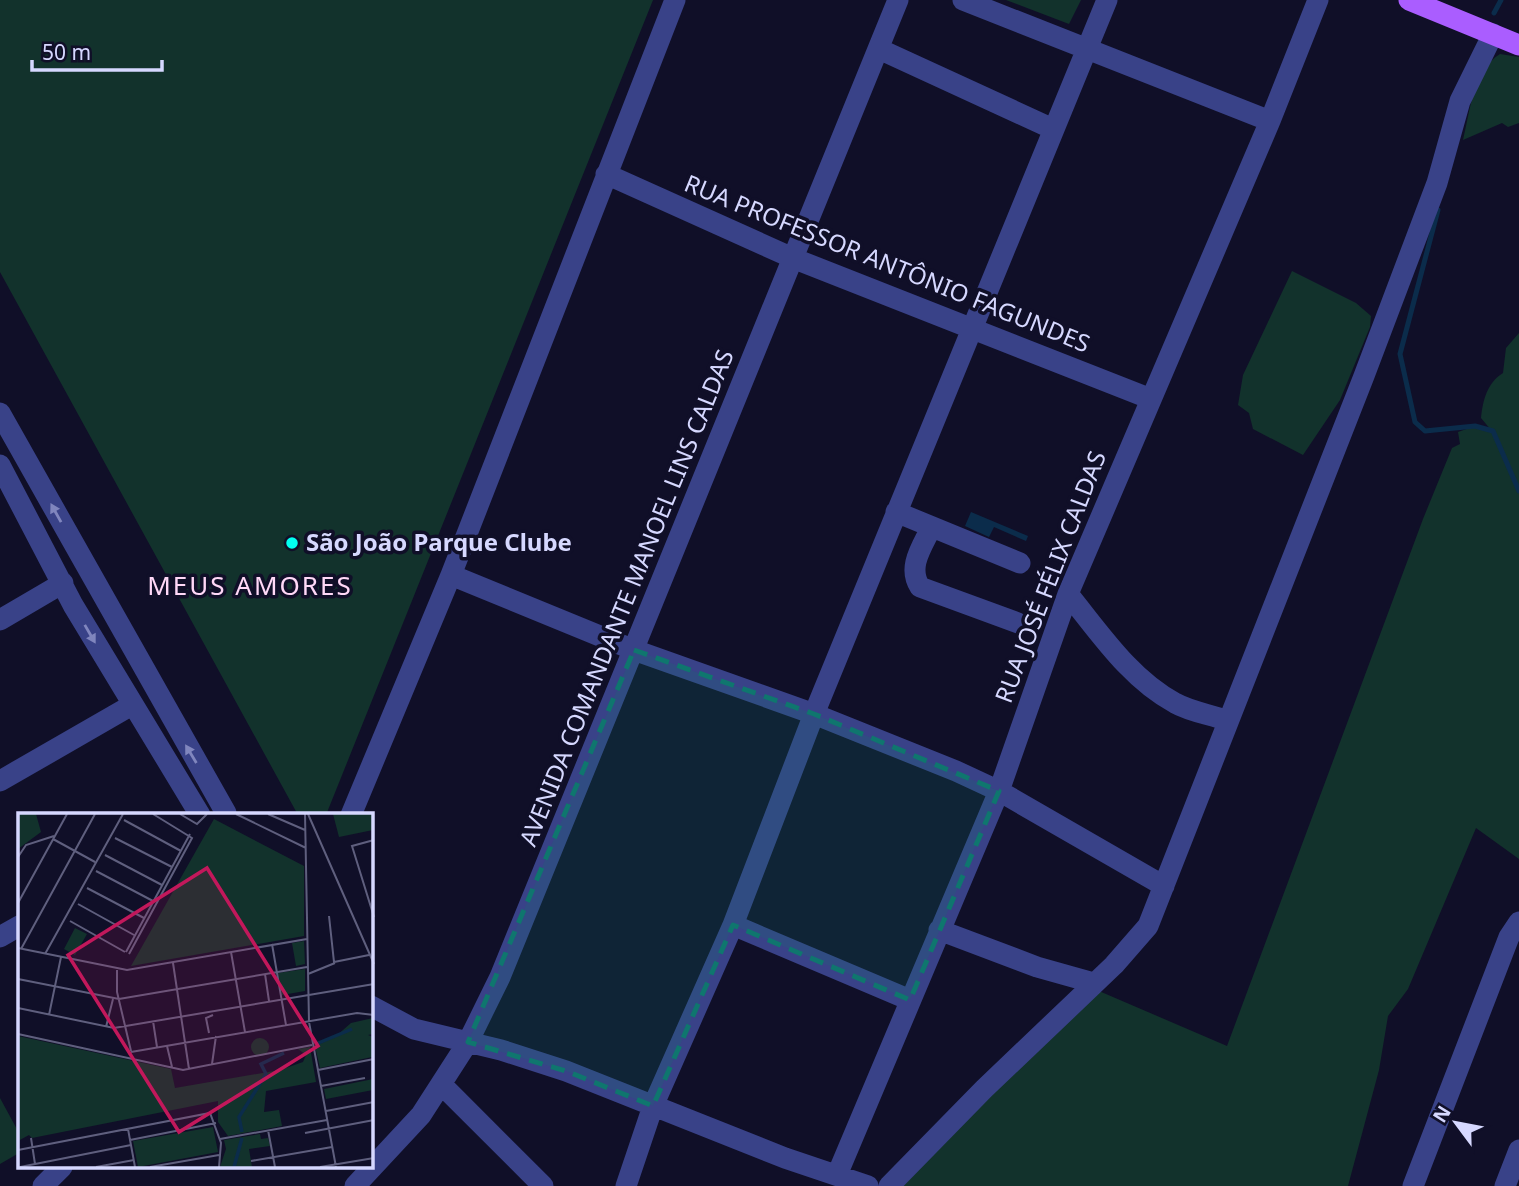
<svg xmlns="http://www.w3.org/2000/svg" width="1519" height="1186" font-family="'Noto Sans',sans-serif">
<style>
.green{fill:#12322c}
.water{fill:#0b2c4b}
.lines{fill:none;stroke-linecap:round;stroke-linejoin:round}
.stream{stroke:#0b2c4b;stroke-width:5}
.minor{stroke:#394288;stroke-width:21}
.major{stroke:#aa5dff;stroke-width:21}
.oneway{fill:#8086be}
.marked{fill:#0f766e;fill-opacity:0.2;stroke:#0f766e;stroke-width:5;stroke-dasharray:14 9;stroke-linejoin:round}
.poi-dot{fill:#02fff1;stroke:#100f28;stroke-width:2.5}
.labels{text-anchor:middle;stroke-width:7;stroke-linejoin:round;paint-order:stroke}
.street-label{font-size:24px;fill:#d6d8ff;stroke:#100f28}
.poi-label{font-size:24px;font-weight:bold;fill:#d6d8ff;stroke:#100f28;text-anchor:start}
.neighbourhood-label{font-size:26px;letter-spacing:2px;fill:#ffd8f7;stroke:#100f28}
.inset-river{fill:none;stroke:#0b2c4b;stroke-width:3.5}
.inset-road{fill:none;stroke:#5f5f7e;stroke-width:2}
.view{fill:#c2185b;fill-opacity:0.15;stroke:#c2185b;stroke-width:3.5}
.inset-edge{fill:none;stroke:#d6d8ff;stroke-width:3.5}
</style>
<rect width="100%" height="100%" fill="#100f28"/>
<path class="green" d="M 0,0 L 653,0 L 326,815 L 298,815 L 0,272 Z
M 1006,0 L 1081,0 L 1069,24 Z
M 1500,54 L 1519,57 L 1519,123 L 1508,127 L 1502,123 L 1463,140 C 1470,112 1473,70 1500,54 Z
M 1292,271 L 1356,303 L 1371,316 L 1370,327 L 1340,400 L 1303,455 L 1253,429 L 1249,413 L 1238,405 L 1243,375 Z
M 1519,333 L 1519,859 L 1476,828 L 1408,989 L 1388,1016 L 1379,1070 L 1348,1186 L 903,1186 L 1037,1045 L 1099,991 L 1227,1046 L 1423,519 L 1452,448 L 1460,444 L 1458,432 L 1475,426 L 1491,430 L 1481,418 C 1483,400 1487,383 1503,373 L 1506,348 Z
M 0,1098 L 19,1133 L 19,1153 L 0,1164 Z"/>
<path class="water" d="M 971,512 L 1028,536 L 1026,541 L 994,527 L 989,537 L 965,526 Z"/>
<g class="lines">
<path class="stream" d="M 1494,13 L 1501,0
M 1438,210 L 1400,354 L 1415,422 L 1425,431 L 1475,426 L 1493,431 L 1519,491"/>
<path class="minor" d="M 963,0 L 1270,121
M 879,49 L 1053,129
M 606,174 L 795,259 L 1151,399
M 0,413 L 226,813
M 0,465 L 73,605 L 200,815
M 896,512 L 1020,563
M 931,528 C 922,547 907,567 920,587 L 1018,623
M 451,575 L 634,650 L 814,714 L 956,771 L 999,791 L 1164,886
M 1068,594 C 1099,632 1130,679 1175,703 C 1191,712 1209,714 1226,720
M 0,620 L 63,583
M 0,781 L 132,705
M 351,815 L 451,575 L 675,0
M 733,925 L 910,1000
M 939,930 L 1037,967 L 1094,983
M 0,937 L 19,926
M 371,1006 L 414,1029 L 501,1050 L 566,1071 L 785,1158 L 868,1186
M 442,1085 L 543,1186
M 837,1175 L 999,791 L 1068,594 L 1270,121 L 1318,0
M 43,1186 L 62,1167
M 355,1186 L 421,1115 L 468,1042 L 500,977 L 898,0
M 626,1186 L 653,1106 L 733,925 L 814,714 L 1107,0
M 889,1186 L 984,1089 L 1114,965 L 1148,926 L 1364,376 L 1437,183 L 1460,101 L 1493,34
M 1413,1186 L 1509,937 L 1519,922
M 1505,1186 L 1519,1150"/>
<path class="major" d="M 1409,0 L 1519,45"/>
</g>
<defs><path id="oneway-solid" d="M-6-.8H1V-3.2L6.5 0L1 3.2V.8H-6Z" transform="scale(1.75)"/></defs>
<g class="oneway">
<use href="#oneway-solid" transform="translate(56 513) rotate(-119)"/>
<use href="#oneway-solid" transform="translate(90 634) rotate(60)"/>
<use href="#oneway-solid" transform="translate(191 754) rotate(-121)"/>
</g>
<path class="marked" d="M 634,650 L 814,714 L 999,791 L 910,1000 L 733,925 L 653,1106 L 566,1071 L 468,1042 Z"/>
<circle class="poi-dot" cx="292" cy="543" r="7"/>
<g class="labels">
<g class="street-label">
<text transform="translate(887 264) rotate(22)" y="8">RUA PROFESSOR ANTÔNIO FAGUNDES</text>
<text transform="translate(1051 577) rotate(-69)" y="8">RUA JOSÉ FÉLIX CALDAS</text>
<text transform="translate(627 598) rotate(-68)" y="8">AVENIDA COMANDANTE MANOEL LINS CALDAS</text>
</g>
<g class="poi-label">
<text x="306" y="551">São João Parque Clube</text>
</g>
<g class="neighbourhood-label">
<text x="250" y="595">MEUS AMORES</text>
</g>
</g>
<g transform="translate(18 813)">
<rect width="355" height="355" fill="#100f28"/>
<path d="M 0,1 L 18,1 L 23,19 L 0,36 ZM 315,1 L 355,1 L 355,17 L 321,24 ZM 196,6 L 286,53 L 286,123 L 113,153 ZM 57,115 L 69,121 L 57,142 L 46,136 ZM 286,128 L 287,151 L 278,153 L 274,130 ZM 287,156 L 287,178 L 264,182 L 260,160 ZM 355,205 L 355,221 L 350,222 L 355,224 L 354,244 L 302,255 L 297,233 L 317,224 L 333,210 ZM 0,223 L 153,256 L 157,275 L 262,257 L 285,249 L 288,242 L 280,236 L 292,234 L 298,269 L 248,278 L 246,299 L 261,297 L 264,313 L 210,323 L 200,309 L 200,288 L 14,325 L 11,322 L 0,328 ZM233 234a9 9 0 1 1 18 0a9 9 0 1 1-18 0ZM 355,266 L 355,277 L 308,286 L 306,276 ZM 195,314 L 200,339 L 120,354 L 115,328 ZM 242,321 L 243,326 L 250,325 L 252,333 L 231,336 L 234,354 L 202,354 L 208,336 L 206,327 Z" fill="#12322c"/>
<path class="inset-river" d="M 298,231 L 334,216M 224,319 L 221,304 L 248,261 L 243,251 L 266,240M 216,354 L 224,325"/>
<path class="inset-road" d="M 162,1 L 179,11 L 189,1M 218,1 L 288,35M 250,1 L 287,17M 287,1 L 291,209 L 318,354M 290,1 L 356,151M 106,7 L 163,38M 97,25 L 154,54M 35,26 L 77,49M 356,27 L 334,33 L 356,104M 87,42 L 144,72M 0,44 L 8,32 L 36,23M 78,58 L 135,88M 69,75 L 126,105M 0,90 L 49,1M 60,91 L 116,122M 311,103 L 316,149 L 351,142M 52,108 L 107,139M 254,131 L 268,212M 0,135 L 109,157 L 289,126M 3,136 L 77,1M 108,139 L 172,21M 213,139 L 227,219M 27,141 L 105,1M 111,141 L 174,25 L 135,1M 155,150 L 171,256M 99,157 L 99,179 L 113,238M 247,161 L 251,188M 290,161 L 317,150M 0,166 L 101,186 L 289,154M 0,195 L 96,215 L 356,171M 31,202 L 43,144M 135,208 L 139,234M 88,214 L 95,186M 191,220 L 188,205 L 195,202M 0,221 L 165,257 L 294,232M 149,233 L 154,254M 113,239 L 339,200 L 356,202M 194,251 L 198,223M 300,257 L 356,246M 303,273 L 347,265M 308,298 L 356,289M 110,316 L 117,354M 250,317 L 257,354M 287,320 L 356,307M 13,325 L 17,351M 202,326 L 309,307M 112,327 L 198,310M 0,337 L 192,300 L 203,330 L 201,354M 233,348 L 314,334M 2,354 L 113,332M 78,354 L 116,347M 132,354 L 201,342M 302,354 L 356,345"/>
<path class="view" d="M 189,55 L 300,233 L 161,319 L 50,142 Z"/>
<rect width="355" height="355" class="inset-edge"/>
</g>
<g transform="translate(1456 1123) rotate(302)" stroke="#100f28" stroke-width="5" paint-order="stroke">
<path d="M0-5L12 26L0 18L-12 26Z" fill="#d6d8ff"/>
<text y="-10" font-size="19" font-weight="bold" text-anchor="middle" fill="#d6d8ff">N</text>
</g>
<path d="M32 60v10h130v-10" fill="none" stroke="#d6d8ff" stroke-width="3.5"/>
<text x="42" y="60" font-size="21" fill="#d6d8ff" stroke="#100f28" stroke-width="5" paint-order="stroke">50 m</text>
</svg>
